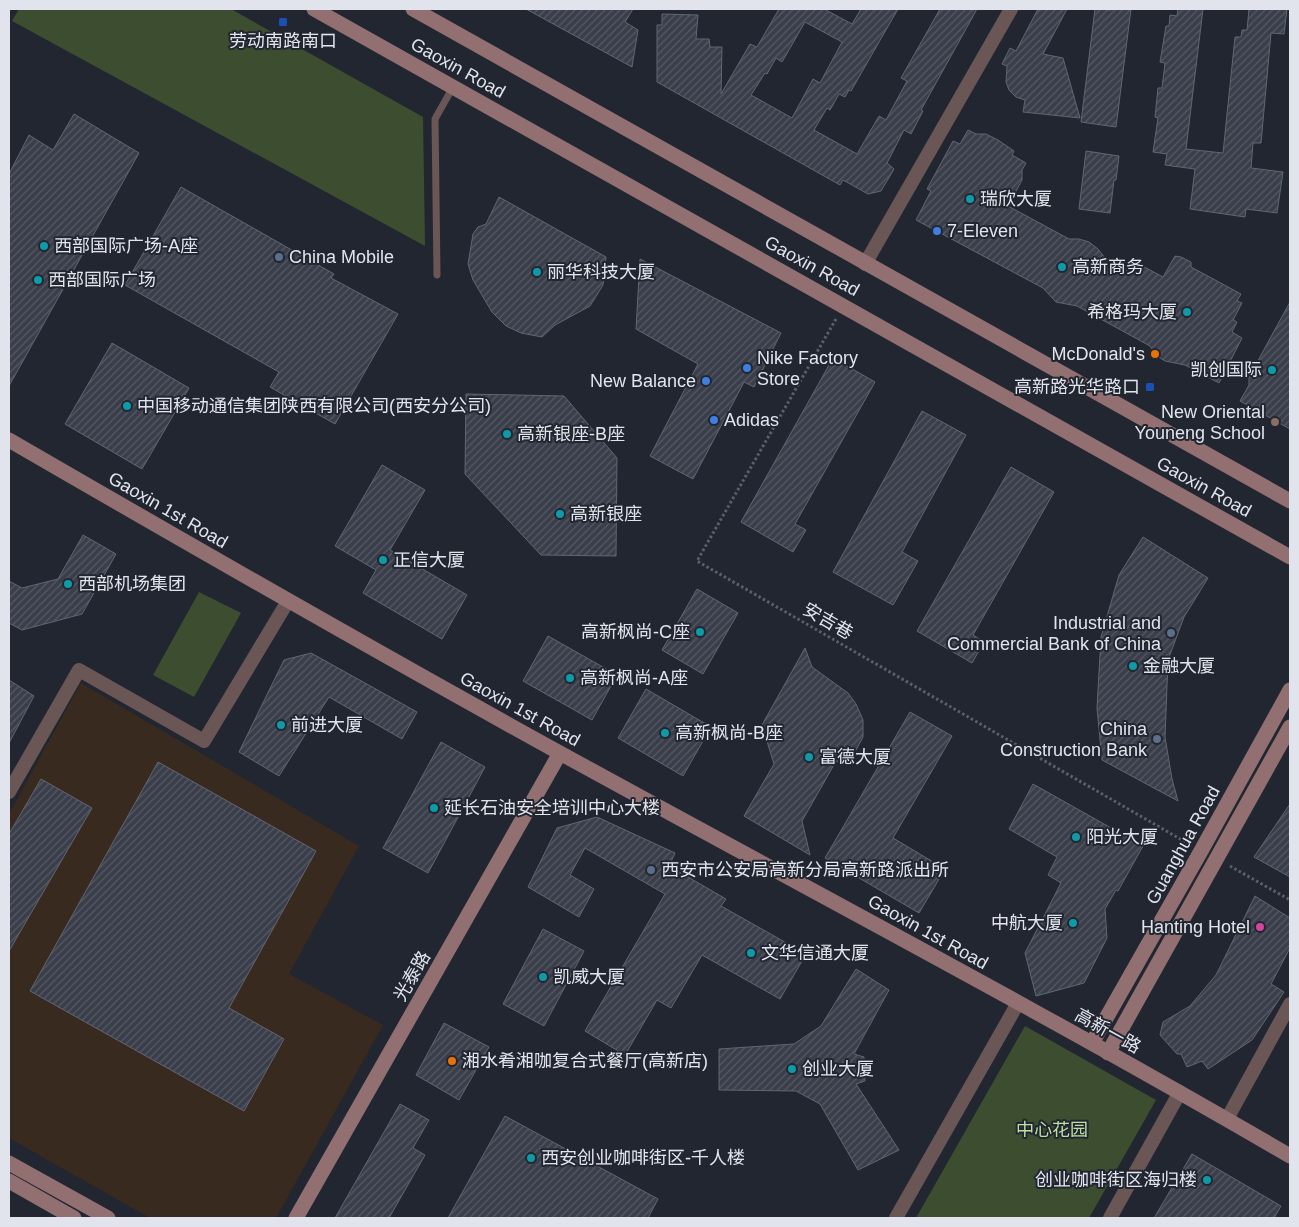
<svg xmlns="http://www.w3.org/2000/svg" width="1299" height="1227" font-family="Arial,'Noto Sans SC',sans-serif">
<style>
.industrial{fill:#392a1f}
.green{fill:#3c4e2f}
.building{fill:url(#building-hatch);stroke:#616673;fill-rule:evenodd}
.lines{fill:none;stroke-linecap:round;stroke-linejoin:round}
.path{stroke:#5c5f69;stroke-width:3;stroke-dasharray:2.5 2.5;stroke-linecap:butt}
.lane{stroke:#6b5656;stroke-width:7}
.street{stroke:#6b5656;stroke-width:14}
.secondary{stroke:#927071;stroke-width:15}
.transit-dot{fill:#1a4fb4;stroke:#222631;stroke-width:2}
.culture-dot{fill:#0f9aa8;stroke:#222631;stroke-width:2}
.shop-dot{fill:#3f7fe0;stroke:#222631;stroke-width:2}
.service-dot{fill:#5c6f8a;stroke:#222631;stroke-width:2}
.food-dot{fill:#e8710a;stroke:#222631;stroke-width:2}
.education-dot{fill:#8d6e63;stroke:#222631;stroke-width:2}
.hotel-dot{fill:#d1479c;stroke:#222631;stroke-width:2}
.labels{text-anchor:middle;stroke-width:4;stroke-linejoin:round;paint-order:stroke}
.poi-label{font-size:18px;fill:#e1e4ec;stroke:#222631;text-anchor:start}
.street-label{font-size:18px;fill:#e1e4ec;stroke:#222631}
.park-label{font-size:18px;fill:#badfa0;stroke:#222631}
</style>
<defs>
<pattern id="building-hatch" width="6" height="6" patternUnits="userSpaceOnUse" patternTransform="scale(1.25)"><rect width="6" height="6" fill="#393e4a"/><path d="M-1 1l2-2M0 6l6-6M5 7l2-2" fill="none" stroke="#555a64"/></pattern>
</defs>
<rect width="100%" height="100%" fill="#222631"/>
<path class="industrial" d="M 81,683 L 359,846 L 289,974 L 383,1025 L 276,1218 L 150,1218 L 9,1138 L 9,814 Z"/>
<path class="green" d="M 19,9 L 231,9 L 423,117 L 425,246 L 12,21 Z
M 199,592 L 241,613 L 194,697 L 153,675 Z
M 1025,1026 L 1156,1100 L 1089,1218 L 916,1218 Z"/>
<path class="building" d="M 526,9 L 633,9 L 625,22 L 638,30 L 632,67 Z
M 779,9 L 824,9 L 852,24 L 861,9 L 898,9 L 851,91 L 849,90 L 845,97 L 839,94 L 830,110 L 827,108 L 814,130 L 857,154 L 879,116 L 886,120 L 907,81 L 901,78 L 940,9 L 977,9 L 921,110 L 923,111 L 911,134 L 904,130 L 887,163 L 894,169 L 881,191 L 868,194 L 843,180 L 840,185 L 657,82 L 657,25 L 662,25 L 662,14 L 698,15 L 696,39 L 709,39 L 710,47 L 722,47 L 721,94 L 750,44 L 757,47 ZM 805,22 L 842,42 L 820,83 L 813,79 L 792,118 L 751,95 L 765,73 L 767,74 L 776,58 L 782,62 Z
M 1038,9 L 1067,9 L 1043,54 L 1063,58 L 1080,118 L 1023,112 L 1025,100 L 1016,97 L 1009,90 L 1006,82 L 1007,66 L 1002,64 L 1010,48 L 1016,51 Z
M 1095,9 L 1111,10 L 1111,9 L 1131,9 L 1116,127 L 1081,122 Z
M 1178,9 L 1203,9 L 1186,149 L 1223,153 L 1235,37 L 1241,37 L 1242,30 L 1247,30 L 1249,9 L 1287,9 L 1284,34 L 1271,33 L 1261,143 L 1253,143 L 1251,168 L 1283,172 L 1277,213 L 1246,209 L 1245,217 L 1190,209 L 1195,169 L 1165,165 L 1167,154 L 1153,152 L 1158,118 L 1155,117 L 1158,88 L 1162,88 L 1165,63 L 1160,62 L 1166,26 L 1169,26 L 1170,15 L 1177,16 Z
M 74,114 L 139,153 L 9,386 L 9,174 L 29,135 L 53,150 Z
M 968,130 L 976,134 L 986,134 L 998,140 L 1014,151 L 1012,155 L 1026,163 L 1022,170 L 1022,180 L 1008,206 L 1069,239 L 1079,239 L 1089,242 L 1098,249 L 1105,258 L 1130,272 L 1135,262 L 1163,277 L 1175,256 L 1181,257 L 1191,262 L 1191,267 L 1241,294 L 1237,301 L 1242,303 L 1233,320 L 1237,322 L 1232,332 L 1242,338 L 1219,383 L 1185,365 L 1165,361 L 1157,356 L 1150,346 L 1077,306 L 1056,302 L 1043,288 L 916,220 L 931,191 L 927,189 L 953,141 L 960,144 Z
M 1086,151 L 1119,156 L 1116,180 L 1114,180 L 1110,213 L 1079,209 Z
M 181,187 L 334,274 L 331,278 L 398,314 L 335,424 L 270,387 L 279,372 L 125,285 Z
M 499,197 L 606,257 L 603,285 L 590,306 L 555,325 L 542,337 L 521,333 L 506,326 L 492,312 L 473,280 L 468,264 L 473,234 L 478,227 L 486,224 Z
M 640,259 L 781,333 L 754,387 L 744,382 L 693,479 L 650,456 L 698,364 L 636,329 Z
M 1290,302 L 1290,429 L 1240,401 L 1249,385 L 1249,377 Z
M 112,343 L 189,388 L 142,469 L 65,424 Z
M 833,358 L 875,382 L 795,524 L 806,530 L 793,552 L 741,522 Z
M 466,394 L 564,396 L 617,458 L 616,556 L 541,555 L 465,474 Z
M 922,411 L 966,435 L 902,552 L 918,561 L 893,605 L 833,572 Z
M 382,465 L 425,490 L 390,550 L 467,595 L 442,639 L 363,593 L 376,570 L 335,546 Z
M 1011,467 L 1054,492 L 973,635 L 984,642 L 972,663 L 917,631 Z
M 83,535 L 116,554 L 82,614 L 22,630 L 9,623 L 9,581 L 22,588 L 58,579 Z
M 1143,537 L 1208,578 L 1184,617 L 1168,660 L 1165,737 L 1172,779 L 1178,801 L 1102,760 L 1097,708 L 1101,637 L 1119,575 Z
M 697,589 L 738,613 L 703,674 L 662,650 Z
M 548,636 L 617,675 L 592,720 L 523,681 Z
M 805,648 L 812,667 L 848,693 L 856,704 L 863,720 L 863,737 L 856,750 L 835,763 L 802,821 L 810,855 L 744,816 L 774,764 L 762,725 Z
M 311,653 L 417,712 L 402,739 L 329,697 L 279,776 L 239,752 L 284,660 Z
M 9,680 L 34,696 L 9,743 Z
M 646,689 L 711,727 L 683,776 L 618,738 Z
M 910,712 L 952,736 L 893,838 L 945,869 L 919,913 L 825,858 Z
M 441,742 L 485,767 L 428,873 L 383,848 Z
M 158,762 L 316,851 L 229,1008 L 284,1039 L 244,1111 L 30,991 Z
M 41,779 L 92,808 L 9,951 L 9,834 Z
M 1033,784 L 1143,846 L 1118,891 L 1116,890 L 1105,909 L 1107,938 L 1084,983 L 1036,996 L 1025,953 L 1061,883 L 1048,875 L 1057,857 L 1009,829 Z
M 1290,804 L 1290,877 L 1254,857 Z
M 597,817 L 675,853 L 669,866 L 726,899 L 721,906 L 806,954 L 780,999 L 702,955 L 671,1008 L 657,1000 L 625,1055 L 585,1031 L 665,894 L 585,848 L 570,875 L 594,889 L 579,917 L 528,887 L 557,828 Z
M 1255,896 L 1290,918 L 1290,948 L 1271,984 L 1284,992 L 1252,1040 L 1208,1069 L 1202,1061 L 1187,1067 L 1181,1054 L 1177,1054 L 1160,1035 L 1163,1022 L 1190,1006 L 1216,975 Z
M 543,929 L 584,951 L 544,1026 L 503,1004 Z
M 856,969 L 889,990 L 854,1054 L 864,1057 L 865,1081 L 856,1084 L 899,1150 L 858,1170 L 820,1104 L 796,1091 L 719,1090 L 719,1049 L 794,1044 L 821,1026 Z
M 444,1023 L 489,1047 L 459,1100 L 416,1075 Z
M 400,1104 L 429,1120 L 413,1148 L 425,1155 L 389,1218 L 335,1218 Z
M 505,1116 L 658,1199 L 648,1218 L 448,1218 Z
M 1192,1154 L 1281,1206 L 1274,1218 L 1154,1218 Z"/>
<g class="lines">
<path class="path" d="M 836,319 L 697,561 L 1189,844
M 1230,866 L 1290,900"/>
<path class="lane" d="M 437,275 L 435,119 L 453,87"/>
<path class="street" d="M 865,264 L 1011,9
M 9,792 L 79,670 L 204,741 L 288,601
M 1227,1119 L 1290,1004
M 896,1218 L 1018,1003
M 1110,1218 L 1180,1092"/>
<path class="secondary" d="M 314,9 L 1290,557
M 413,9 L 1290,501
M 9,440 C 192,546 375,651 560,753 C 804,887 1050,1016 1290,1156
M 1092,1043 L 1201,851 L 1290,690
M 1108,1053 L 1290,727
M 9,1163 L 108,1218
M 9,1181 L 74,1218
M 296,1218 L 560,753"/>
</g>
<g class="transit-dot">
<rect x="278" y="17" width="10" height="10" rx="2.5"/>
<rect x="1145" y="382" width="10" height="10" rx="2.5"/>
</g>
<g class="culture-dot">
<circle cx="970" cy="199" r="5"/>
<circle cx="44" cy="246" r="5"/>
<circle cx="1062" cy="267" r="5"/>
<circle cx="537" cy="272" r="5"/>
<circle cx="38" cy="280" r="5"/>
<circle cx="1187" cy="312" r="5"/>
<circle cx="1272" cy="370" r="5"/>
<circle cx="127" cy="406" r="5"/>
<circle cx="507" cy="434" r="5"/>
<circle cx="560" cy="514" r="5"/>
<circle cx="383" cy="560" r="5"/>
<circle cx="68" cy="584" r="5"/>
<circle cx="700" cy="632" r="5"/>
<circle cx="1133" cy="666" r="5"/>
<circle cx="570" cy="678" r="5"/>
<circle cx="281" cy="725" r="5"/>
<circle cx="665" cy="733" r="5"/>
<circle cx="809" cy="757" r="5"/>
<circle cx="434" cy="808" r="5"/>
<circle cx="1076" cy="837" r="5"/>
<circle cx="1073" cy="923" r="5"/>
<circle cx="751" cy="953" r="5"/>
<circle cx="543" cy="977" r="5"/>
<circle cx="792" cy="1069" r="5"/>
<circle cx="531" cy="1158" r="5"/>
<circle cx="1207" cy="1180" r="5"/>
</g>
<g class="shop-dot">
<circle cx="937" cy="231" r="5"/>
<circle cx="747" cy="368" r="5"/>
<circle cx="706" cy="381" r="5"/>
<circle cx="714" cy="420" r="5"/>
</g>
<g class="service-dot">
<circle cx="279" cy="257" r="5"/>
<circle cx="1171" cy="633" r="5"/>
<circle cx="1157" cy="739" r="5"/>
<circle cx="651" cy="870" r="5"/>
</g>
<g class="food-dot">
<circle cx="1155" cy="354" r="5"/>
<circle cx="452" cy="1061" r="5"/>
</g>
<circle class="education-dot" cx="1275" cy="422" r="5"/>
<circle class="hotel-dot" cx="1260" cy="927" r="5"/>
<g class="labels">
<g class="poi-label">
<text x="283" y="47" text-anchor="middle">劳动南路南口</text>
<text x="980" y="205">瑞欣大厦</text>
<text x="947" y="237">7-Eleven</text>
<text x="54" y="252">西部国际广场-A座</text>
<text x="289" y="263">China Mobile</text>
<text x="1072" y="273">高新商务</text>
<text x="547" y="278">丽华科技大厦</text>
<text x="48" y="286">西部国际广场</text>
<text x="1177" y="318" text-anchor="end">希格玛大厦</text>
<text x="1145" y="360" text-anchor="end">McDonald's</text>
<text x="757" y="364">Nike Factory<tspan x="757" dy="21">Store</tspan></text>
<text x="1262" y="376" text-anchor="end">凯创国际</text>
<text x="696" y="387" text-anchor="end">New Balance</text>
<text x="1140" y="393" text-anchor="end">高新路光华路口</text>
<text x="137" y="412">中国移动通信集团陕西有限公司(西安分公司)</text>
<text x="1265" y="418" text-anchor="end">New Oriental<tspan x="1265" dy="21">Youneng School</tspan></text>
<text x="724" y="426">Adidas</text>
<text x="517" y="440">高新银座-B座</text>
<text x="570" y="520">高新银座</text>
<text x="393" y="566">正信大厦</text>
<text x="78" y="590">西部机场集团</text>
<text x="1161" y="629" text-anchor="end">Industrial and<tspan x="1161" dy="21">Commercial Bank of China</tspan></text>
<text x="690" y="638" text-anchor="end">高新枫尚-C座</text>
<text x="1143" y="672">金融大厦</text>
<text x="580" y="684">高新枫尚-A座</text>
<text x="291" y="731">前进大厦</text>
<text x="1147" y="735" text-anchor="end">China<tspan x="1147" dy="21">Construction Bank</tspan></text>
<text x="675" y="739">高新枫尚-B座</text>
<text x="819" y="763">富德大厦</text>
<text x="444" y="814">延长石油安全培训中心大楼</text>
<text x="1086" y="843">阳光大厦</text>
<text x="661" y="876">西安市公安局高新分局高新路派出所</text>
<text x="1063" y="929" text-anchor="end">中航大厦</text>
<text x="1250" y="933" text-anchor="end">Hanting Hotel</text>
<text x="761" y="959">文华信通大厦</text>
<text x="553" y="983">凯威大厦</text>
<text x="462" y="1067">湘水肴湘咖复合式餐厅(高新店)</text>
<text x="802" y="1075">创业大厦</text>
<text x="541" y="1164">西安创业咖啡街区-千人楼</text>
<text x="1197" y="1186" text-anchor="end">创业咖啡街区海归楼</text>
</g>
<g class="street-label">
<text transform="translate(458 68) rotate(29)" y="6">Gaoxin Road</text>
<text transform="translate(812 266) rotate(29)" y="6">Gaoxin Road</text>
<text transform="translate(1204 487) rotate(29)" y="6">Gaoxin Road</text>
<text transform="translate(168 510) rotate(30)" y="6">Gaoxin 1st Road</text>
<text transform="translate(828 621) rotate(30)" y="6">安吉巷</text>
<text transform="translate(520 709) rotate(29)" y="6">Gaoxin 1st Road</text>
<text transform="translate(1183 845) rotate(-61)" y="6">Guanghua Road</text>
<text transform="translate(928 932) rotate(29)" y="6">Gaoxin 1st Road</text>
<text transform="translate(412 976) rotate(-60)" y="6">光泰路</text>
<text transform="translate(1108 1031) rotate(29)" y="6">高新一路</text>
</g>
<g class="park-label">
<text x="1052" y="1136">中心花园</text>
</g>
</g>
<rect width="1299" height="1227" fill="none" stroke="#e1e4ec" stroke-width="20"/>
</svg>
